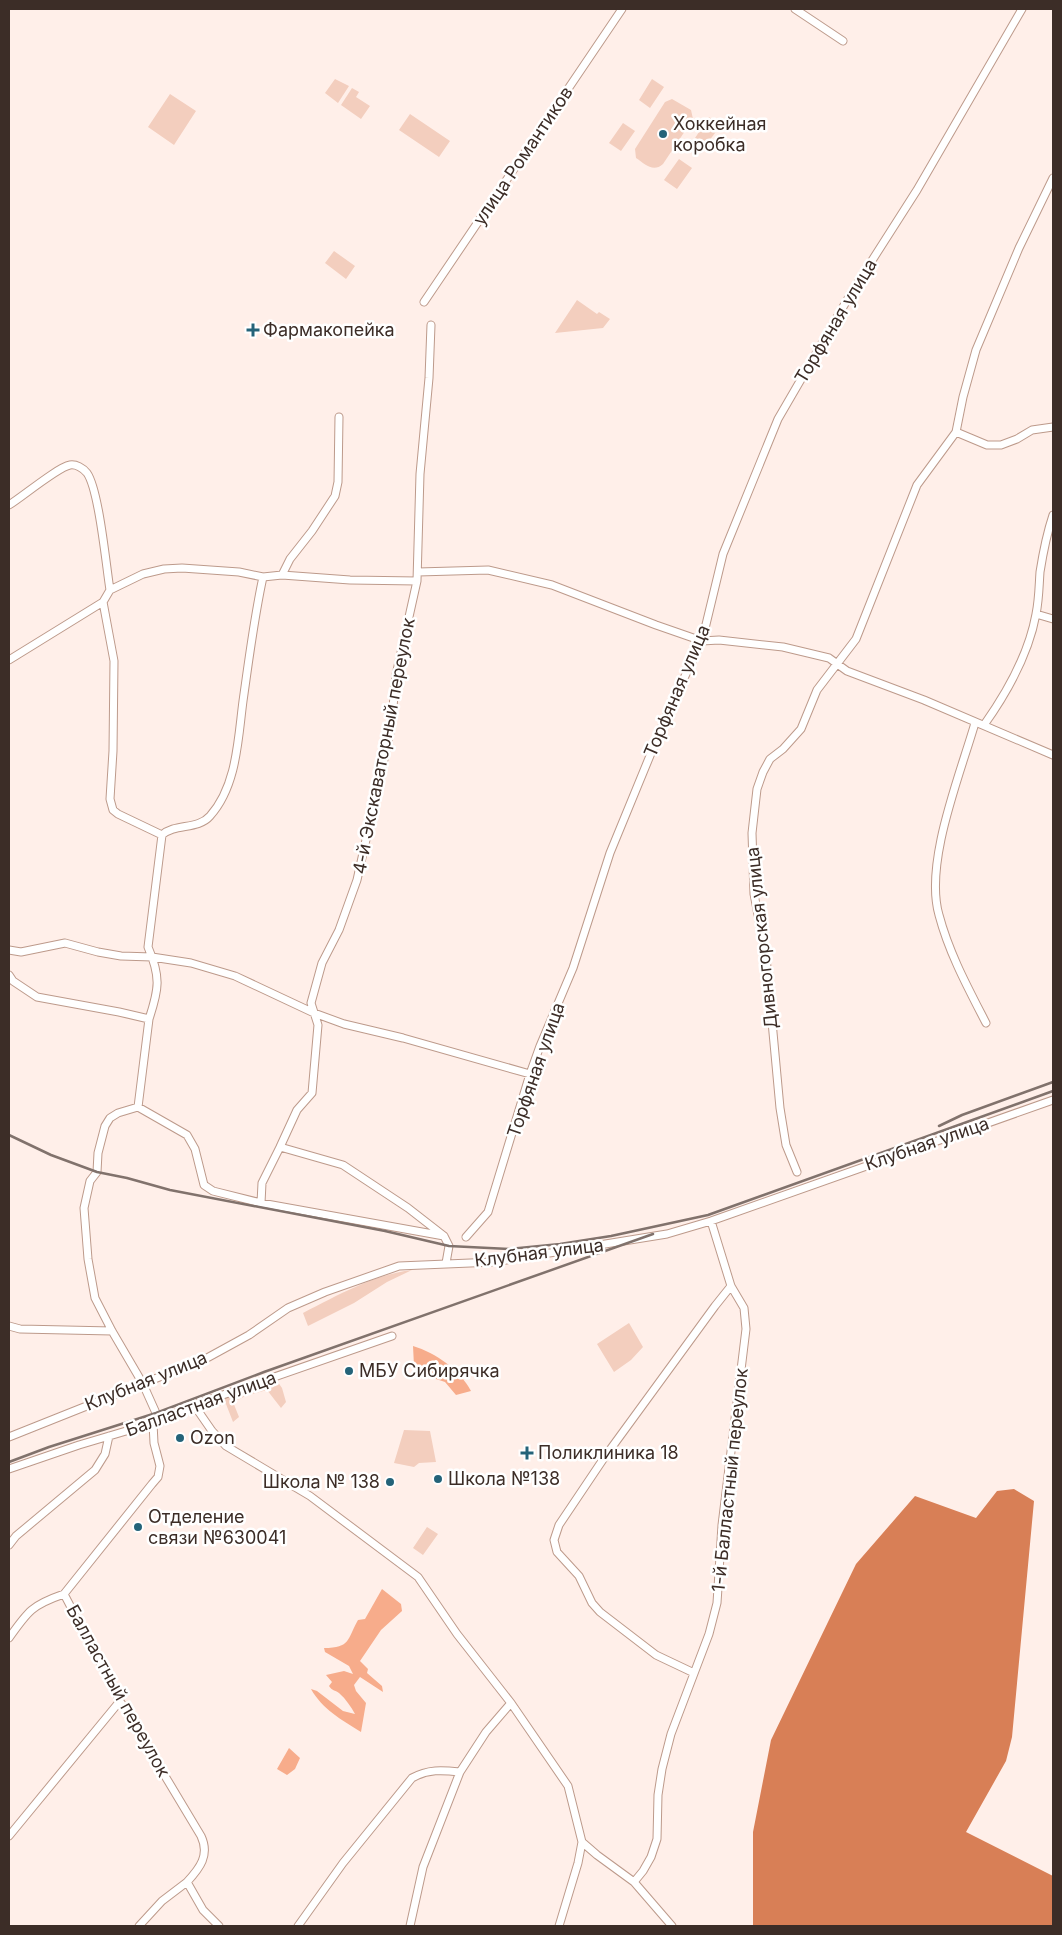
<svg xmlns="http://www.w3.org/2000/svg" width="1062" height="1935" font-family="Inter,sans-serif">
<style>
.green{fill:#f3cebe}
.forest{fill:#f7ac8b}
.water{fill:#d87f56}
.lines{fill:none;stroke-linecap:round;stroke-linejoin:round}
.street-casing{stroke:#bd9a8b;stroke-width:9}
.street{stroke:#fff;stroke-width:7}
.rail{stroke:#81726c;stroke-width:2.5}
.poi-dot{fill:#246379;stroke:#fff;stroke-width:2}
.labels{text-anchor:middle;stroke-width:5;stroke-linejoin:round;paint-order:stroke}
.poi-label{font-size:18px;fill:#3c2d27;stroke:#fff;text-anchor:start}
.street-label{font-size:18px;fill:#3c2d27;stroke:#fff}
</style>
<rect width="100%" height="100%" fill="#ffefe9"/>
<path class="green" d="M 335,79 L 349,86 L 338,103 L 325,93 Z
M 652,79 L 664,87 L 650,108 L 639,100 Z
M 352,88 L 359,92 L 356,97 L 370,106 L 361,119 L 341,105 Z
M 170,94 L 196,111 L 174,145 L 148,127 Z
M 672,99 L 691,110 L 693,119 L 663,164 C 653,173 645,164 636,158 L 635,149 L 665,102 Z
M 410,114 L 450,141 L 439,157 L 399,130 Z
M 709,117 L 721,125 L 706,145 L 695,138 Z
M 623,123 L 635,131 L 621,151 L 609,143 Z
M 679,159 L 692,168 L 677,189 L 664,180 Z
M 334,251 L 355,266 L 346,279 L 325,263 Z
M 577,300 L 597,314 L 599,312 L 610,319 L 603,328 L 555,333 Z
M 412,1270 L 387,1282 L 354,1303 L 308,1326 L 303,1313 C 338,1295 373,1275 412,1270 Z
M 629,1323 L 643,1347 L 631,1360 L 614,1372 L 597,1344 Z
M 275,1378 L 282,1388 L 286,1402 L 281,1408 L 267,1390 L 248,1395 L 233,1402 L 239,1417 L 233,1422 L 226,1404 L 218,1406 L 217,1402 L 223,1399 Z
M 404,1430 L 430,1431 L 436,1462 L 419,1463 L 414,1467 L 394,1463 Z
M 427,1527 L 438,1534 L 423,1555 L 413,1548 Z"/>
<path class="forest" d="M 413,1346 C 436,1353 460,1370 471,1391 L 456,1395 L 445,1382 L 424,1375 L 414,1366 Z
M 382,1589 L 401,1604 L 402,1611 L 381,1630 L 360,1661 L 368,1669 L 367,1673 L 382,1686 L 383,1692 L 360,1677 L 354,1685 L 356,1691 L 366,1703 L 361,1732 C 342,1720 322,1709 311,1689 L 317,1691 L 343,1711 L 355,1714 C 351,1707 346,1699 339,1693 C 335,1690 332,1691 329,1686 L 332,1682 L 326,1675 L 344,1671 L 353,1674 L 349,1666 L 325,1652 L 324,1648 C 351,1648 347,1639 358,1620 L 365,1619 Z
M 289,1748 L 300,1758 L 295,1769 L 287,1775 L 277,1769 Z"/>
<path class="water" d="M 1014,1489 L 1034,1501 L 1012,1737 L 1006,1761 L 966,1832 L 1053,1876 L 1053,1926 L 753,1926 L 753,1832 L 771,1740 L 856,1564 L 915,1496 L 976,1518 L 997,1491 Z"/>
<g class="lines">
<g class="street-casing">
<path id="street" d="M 795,9 L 843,41
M 424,302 L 622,9
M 956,432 L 987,445 L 1001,445 L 1017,439 L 1032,430 L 1053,427
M 9,505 C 22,497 58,467 70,465 C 76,464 83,468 87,473 C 99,490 106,565 110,590
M 418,572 L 488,570 L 552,585 L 656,625 L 702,641 L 719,640 L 783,647 L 829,658 L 847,671 L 924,700 L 1053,755
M 282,575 L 290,559 L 312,531 L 335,496 L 338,482 L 339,417
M 103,602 L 114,661 L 113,751 L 110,799 L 113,810 L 118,814 L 162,835
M 1036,614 L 1053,619
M 9,660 L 103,602 L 110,590 L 143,574 L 164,569 L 182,568 L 239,572 L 263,577 L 282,575 L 350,580 L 417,581
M 975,723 C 960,775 924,863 939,915 C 949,953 968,988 986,1023
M 984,725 C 1006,694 1029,653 1036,614 C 1039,600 1039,586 1040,572 C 1043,553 1047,533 1053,515
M 9,950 L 21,952 L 65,943 L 98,952 L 121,956 L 152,957 L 191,963 L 235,976 L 314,1013 L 344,1024 L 403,1038 L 530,1074
M 9,975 L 13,981 L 37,997 L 119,1012 L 149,1019 L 138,1107 L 187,1135 L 195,1149 L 204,1185 L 213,1191 L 261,1203 L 444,1236 L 449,1246 L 446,1263
M 149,1019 C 159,989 161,977 148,947 L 162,835 C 175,823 198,830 210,816 C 237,786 238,739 243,701 C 249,659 254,618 263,577
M 138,1107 L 118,1113 L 110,1118 L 105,1126 L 98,1153 L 97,1172 L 90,1181 L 84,1208 L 88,1259 L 95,1298 L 112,1331 L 143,1384 L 156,1413 L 153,1423 L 154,1443 L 160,1466 L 158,1477 L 152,1484 L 64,1594 L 120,1701 L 201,1836 C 210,1855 200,1868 187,1882 L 203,1910 L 219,1926
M 280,1147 L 343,1165 L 408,1208 L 444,1236
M 797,1172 L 786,1145 L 780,1108 L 766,957 L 754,894 L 752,833 L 757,789 L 763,772 L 770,759 L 783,749 L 801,729 L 817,690 L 856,639 L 917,485 L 956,432 L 963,397 L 976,350 L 1019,248 L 1053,178
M 261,1203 L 262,1183 L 280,1147 L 297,1110 L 312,1093 L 318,1025 L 311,1003 L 322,963 L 339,930 L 357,880 L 391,728 L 396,675 L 417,581 L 420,474 L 429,378 L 431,325
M 466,1237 L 488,1212 L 530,1074 L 540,1046 L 573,968 L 610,853 L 670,707 L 702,641 L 723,554 L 778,419 L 850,295 L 917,190 L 1022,9
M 9,1326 L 20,1329 L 112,1331
M 194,1405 L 212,1431 L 226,1446 L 310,1496 L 418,1577 L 457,1634 L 511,1703 L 568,1786 L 582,1842 L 578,1863 L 559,1926
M 9,1437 L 207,1358 L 249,1335 L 288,1308 L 325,1292 L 399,1266 L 494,1262 L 667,1234 L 711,1221 L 1053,1100
M 9,1469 L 79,1445 L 153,1423 L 194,1405 L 392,1336
M 9,1545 L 16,1536 L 95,1470 L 105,1454 L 109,1436
M 9,1638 C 28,1611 32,1605 64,1594
M 694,1673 L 656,1655 L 600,1612 L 592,1603 L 579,1576 L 557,1552 L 554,1540 L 559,1525 L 604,1458 L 715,1306 L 731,1286
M 9,1836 L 120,1701
M 582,1842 L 597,1855 L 634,1882 L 672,1926
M 634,1882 L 643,1871 L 651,1857 L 657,1839 L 658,1795 L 662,1769 L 671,1734 L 709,1634 L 717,1603 L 722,1525 L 746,1329 L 744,1308 L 731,1286 L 711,1221
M 139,1926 L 162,1901 L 187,1882
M 298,1926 L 343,1863 L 412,1778 C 428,1769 442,1770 460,1772
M 410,1926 L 423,1867 L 460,1772 L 486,1732 L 511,1703"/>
</g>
<use href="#street" class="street"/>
<path class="rail" d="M 939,1126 L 962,1115 L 1053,1082
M 9,1135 L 51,1155 L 97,1172 L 127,1178 L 170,1190 L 385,1231 L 449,1246 L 509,1249 L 560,1244 L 611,1236 L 708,1215 L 1053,1091
M 9,1462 L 49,1447 L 156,1413 L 264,1372 L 653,1234"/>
</g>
<g class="poi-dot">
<circle cx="663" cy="134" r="5"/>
<path d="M250.5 322.5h5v5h5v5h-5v5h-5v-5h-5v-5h5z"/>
<circle cx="349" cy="1371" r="5"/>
<circle cx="180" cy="1438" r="5"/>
<path d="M524.5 1445.5h5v5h5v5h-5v5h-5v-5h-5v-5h5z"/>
<circle cx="438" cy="1479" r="5"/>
<circle cx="390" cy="1482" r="5"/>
<circle cx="138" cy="1527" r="5"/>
</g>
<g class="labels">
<g class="poi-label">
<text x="673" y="130">Хоккейная<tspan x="673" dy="21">коробка</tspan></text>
<text x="263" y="336">Фармакопейка</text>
<text x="359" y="1377">МБУ Сибирячка</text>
<text x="190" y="1444">Ozon</text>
<text x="538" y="1459">Поликлиника 18</text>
<text x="448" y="1485">Школа №138</text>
<text x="380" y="1488" text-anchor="end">Школа № 138</text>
<text x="148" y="1523">Отделение<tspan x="148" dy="21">связи №630041</tspan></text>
</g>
<g class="street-label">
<text transform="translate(523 156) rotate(-56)" y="6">улица Романтиков</text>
<text transform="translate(836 321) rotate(-59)" y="6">Торфяная улица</text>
<text transform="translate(677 691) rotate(-67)" y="6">Торфяная улица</text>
<text transform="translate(384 746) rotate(-79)" y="6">4-й Экскаваторный переулок</text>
<text transform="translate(762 938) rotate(-96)" y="6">Дивногорская улица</text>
<text transform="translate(536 1070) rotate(-71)" y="6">Торфяная улица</text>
<text transform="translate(927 1144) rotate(-19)" y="6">Клубная улица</text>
<text transform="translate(539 1253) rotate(-7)" y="6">Клубная улица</text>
<text transform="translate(146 1381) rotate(-22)" y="6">Клубная улица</text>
<text transform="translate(201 1404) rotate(-20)" y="6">Балластная улица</text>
<text transform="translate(730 1480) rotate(-84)" y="6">1-й Балластный переулок</text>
<text transform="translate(118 1691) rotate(61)" y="6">Балластный переулок</text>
</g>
</g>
<rect width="1062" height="1935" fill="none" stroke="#3c2d27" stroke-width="20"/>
</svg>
